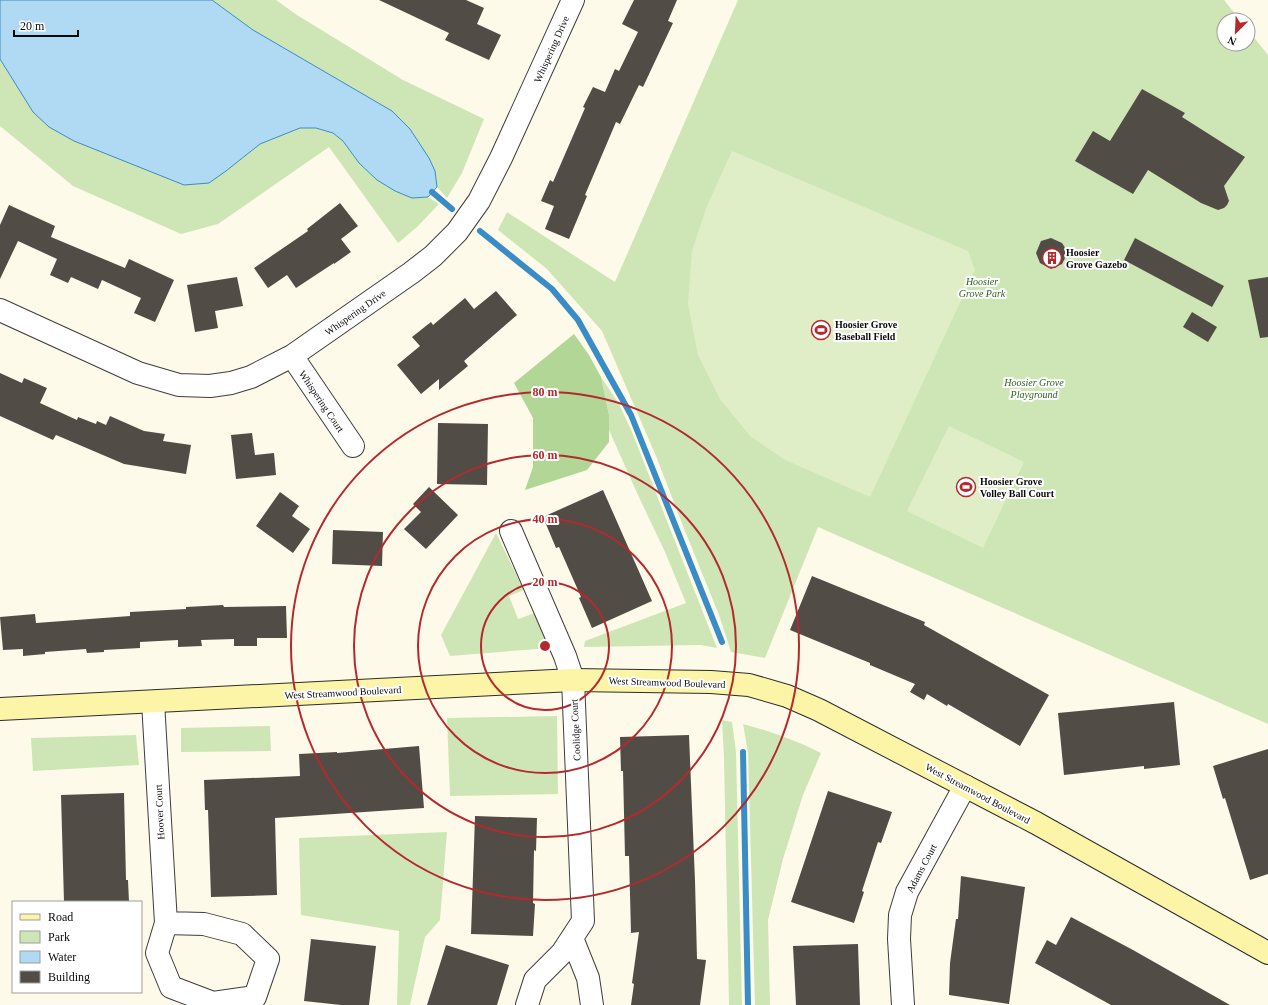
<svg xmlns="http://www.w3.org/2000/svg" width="1268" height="1005" font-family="'Times New Roman',serif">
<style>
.green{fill:#cee6b5}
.forest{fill:#b1d695}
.pitch{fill:#dfeec6}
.water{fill:#b0d9f3;stroke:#3a8cc7}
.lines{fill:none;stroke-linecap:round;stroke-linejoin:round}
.stream{stroke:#3a8cc7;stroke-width:6}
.building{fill:#524c47}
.street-casing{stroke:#3d3d3d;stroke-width:24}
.secondary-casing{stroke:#2c2c2c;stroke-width:24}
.street{stroke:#fff;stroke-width:22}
.secondary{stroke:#fcf4a6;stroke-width:22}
.ring{fill:none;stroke:#b4292d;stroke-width:2}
.labels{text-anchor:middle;stroke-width:4;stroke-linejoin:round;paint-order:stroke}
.street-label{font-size:10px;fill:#0a0a0a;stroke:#fff}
.poi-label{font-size:10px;font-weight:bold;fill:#0a0a0a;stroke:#fff;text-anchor:start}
.park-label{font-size:10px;font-style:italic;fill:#2b5e1e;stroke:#fff}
.centre{fill:#b4292d;stroke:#fff;stroke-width:2}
.ring-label{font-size:12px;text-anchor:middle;font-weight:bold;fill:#b4292d;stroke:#fff;stroke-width:4;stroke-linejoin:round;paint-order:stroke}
</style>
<rect width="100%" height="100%" fill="#fefae9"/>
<path class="green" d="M 212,0 L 276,0 L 297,15 L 403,80 L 484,119 L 462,173 L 447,198 L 437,187 L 435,171 L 253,30 Z
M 738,0 L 1224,0 L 1240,20 L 1224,20 L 1224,44 L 1248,44 L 1248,30 L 1268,55 L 1268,724 L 818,527 L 765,658 L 731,652 L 719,615 L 685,531 L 656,456 L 602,331 L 547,269 L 498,230 L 507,212 L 615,282 Z
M 0,59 L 33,112 L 226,171 L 260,144 L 300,128 L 316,128 L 333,133 L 343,141 L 359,163 L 377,180 L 395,191 L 412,198 L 428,197 L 439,204 L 417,227 L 398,243 L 329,147 L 218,224 L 181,234 L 73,186 L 0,126 Z
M 601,377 L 619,404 L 632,432 L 717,648 L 701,645 L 584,647 L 585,641 L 686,603 L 665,552 L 637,493 L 609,430 L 609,415 Z
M 496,533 L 524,590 L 509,596 L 518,619 L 535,613 L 550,648 L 450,656 L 441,635 Z
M 557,716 L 558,794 L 450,796 L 447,718 Z
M 722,720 L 732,722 L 736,752 L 742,1005 L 729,1005 L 724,758 Z
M 743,724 C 770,731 795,740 821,753 L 803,795 L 783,859 L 768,920 L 770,1005 L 755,1005 L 748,752 Z
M 270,726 L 271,751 L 181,752 L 181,728 Z
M 136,735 L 139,765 L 33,771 L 31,738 Z
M 447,832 L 440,920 L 425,937 L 410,1005 L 397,1005 L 399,931 L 301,915 L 299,838 Z"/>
<path class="forest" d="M 574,334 L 589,355 L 601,377 L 609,415 L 609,442 L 587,470 L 525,490 L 533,467 L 533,418 L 514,383 Z"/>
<path class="pitch" d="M 732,151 L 968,251 L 975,270 L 870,497 L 785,460 L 751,437 L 720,399 L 698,355 L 688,304 L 692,251 L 707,206 Z
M 949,426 L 1024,462 L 983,548 L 907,511 Z"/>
<path class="water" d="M 0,0 L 212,0 L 253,30 L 392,111 L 410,129 L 429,158 L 435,171 L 437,187 L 428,197 L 412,198 L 395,191 L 377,180 L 359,163 L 343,141 L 333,133 L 316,128 L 300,128 L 260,144 L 226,171 L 209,183 L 184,185 L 74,141 L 49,127 L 33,112 L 0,59 Z"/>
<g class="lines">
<path class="stream" d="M 432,192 L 452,209
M 480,231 L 552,289 L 578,320 L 631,415 L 722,642
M 743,752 L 748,1005"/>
</g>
<path class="building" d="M 379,0 L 466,0 L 484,8 L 477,24 L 501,35 L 489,60 L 445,40 L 449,33 Z
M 634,0 L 677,0 L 668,21 L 673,23 L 643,87 L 639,85 L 620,124 L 616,122 L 585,195 L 587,196 L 569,239 L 545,229 L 554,206 L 541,201 L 550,180 L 553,182 L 585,108 L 583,107 L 593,87 L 605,92 L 615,69 L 619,71 L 638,32 L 622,24 Z
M 1142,89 L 1185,113 L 1182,117 L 1245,157 L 1224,186 L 1229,201 L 1227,205 L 1224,208 L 1218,210 L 1201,203 L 1148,170 L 1133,194 L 1075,161 L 1093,131 L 1110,141 Z
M 340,203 L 358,226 L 341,239 L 351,252 L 334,264 L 334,263 L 296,288 L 287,275 L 268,288 L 254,268 L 308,231 L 307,229 Z
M 9,205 L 55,226 L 51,237 L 125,268 L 129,259 L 174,280 L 155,322 L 134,313 L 141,298 L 102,280 L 98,289 L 71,277 L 68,283 L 50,275 L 57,259 L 18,241 L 0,279 L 0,225 Z
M 1051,238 L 1062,243 L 1068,252 L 1062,264 L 1051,269 L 1040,263 L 1036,253 L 1041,241 Z
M 1135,238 L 1224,286 L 1212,307 L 1124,260 Z
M 237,277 L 243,306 L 215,311 L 218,328 L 195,332 L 187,285 Z
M 1268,277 L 1268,337 L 1260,338 L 1248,280 Z
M 496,291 L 517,315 L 464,361 L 468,366 L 439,390 L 439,379 L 421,394 L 397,365 L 420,346 L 412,337 L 431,322 L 433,325 L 465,298 L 474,309 Z
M 1192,312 L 1217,327 L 1208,342 L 1183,327 Z
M 0,373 L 22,383 L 24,378 L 47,388 L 40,403 L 77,420 L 78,417 L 96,424 L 97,421 L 106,425 L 110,416 L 144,431 L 165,434 L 163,441 L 191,445 L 186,474 L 124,464 L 56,435 L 53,440 L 0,416 Z
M 438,423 L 488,424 L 487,485 L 437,484 Z
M 252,433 L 255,455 L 274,453 L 276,475 L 236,479 L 231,435 Z
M 429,487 L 458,515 L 426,549 L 404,529 L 421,512 L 413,504 Z
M 603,490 L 652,601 L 592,628 L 579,598 L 581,597 L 559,547 L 556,548 L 543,517 Z
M 280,492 L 299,506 L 292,516 L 310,529 L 293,553 L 256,526 Z
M 333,530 L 383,532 L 382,566 L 332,564 Z
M 812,576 L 925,622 L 924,625 L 1049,695 L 1020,746 L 948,704 L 947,706 L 927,694 L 924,700 L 910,692 L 915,684 L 870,665 L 870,663 L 790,630 Z
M 223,605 L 224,607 L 286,606 L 287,638 L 257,638 L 257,646 L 234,646 L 234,639 L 201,640 L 202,646 L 178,647 L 178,640 L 140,642 L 140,648 L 104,650 L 104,652 L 87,653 L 86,649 L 45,652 L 45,654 L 23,656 L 23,649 L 3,650 L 0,617 L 35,614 L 36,623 L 130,616 L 130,612 L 186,609 L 186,607 Z
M 1174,702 L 1180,765 L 1144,769 L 1144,766 L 1064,775 L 1058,713 Z
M 689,735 L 695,881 L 697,959 L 706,960 L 700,1005 L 631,1005 L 634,984 L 632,983 L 639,932 L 631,933 L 629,856 L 625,856 L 623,771 L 621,771 L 620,737 Z
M 419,746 L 424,808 L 275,818 L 277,895 L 211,897 L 208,810 L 205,810 L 204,780 L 300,776 L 299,754 L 337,752 L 337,753 Z
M 1268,749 L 1268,874 L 1250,880 L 1225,798 L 1223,799 L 1213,766 Z
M 828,791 L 892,812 L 881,843 L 878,842 L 862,891 L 864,892 L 854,923 L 791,902 Z
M 124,793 L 126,880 L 128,880 L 129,902 L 64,902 L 61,795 Z
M 475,816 L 537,818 L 536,851 L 534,850 L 533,903 L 535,904 L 533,936 L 471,934 Z
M 961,876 L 1025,887 L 1009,1004 L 949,995 L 950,963 L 956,919 L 958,919 Z
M 1071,917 L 1133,950 L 1230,1005 L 1111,1005 L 1035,963 L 1047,940 L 1056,945 Z
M 311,939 L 376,946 L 369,1005 L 341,1005 L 304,1001 Z
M 858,944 L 860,1005 L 796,1005 L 793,946 Z
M 446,945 L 509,965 L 497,1005 L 427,1005 Z"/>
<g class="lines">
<g class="street-casing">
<path id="street" d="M 0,310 L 138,373 L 179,385 L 210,386 L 231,383 L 251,377 L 292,356 L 411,273 L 433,256 L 457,232 L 479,201 L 501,158 L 573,0
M 292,356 L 353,446
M 511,531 L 565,656 L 573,680 L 583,921 L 562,953 L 535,980 L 527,1005
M 153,702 L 166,923 L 157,953 L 171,987 L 213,1003 L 255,997 L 268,959 L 242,934 L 204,924 L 166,923
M 572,938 L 588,978 L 592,1005
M 903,1005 L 899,939 L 900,915 L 907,892 L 965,786"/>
</g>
<g class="secondary-casing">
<path id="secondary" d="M 0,709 L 573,680 L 711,682 L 749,685 L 787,696 L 819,710 L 1036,823 L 1268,953"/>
</g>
<use href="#street" class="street"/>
<use href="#secondary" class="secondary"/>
</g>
<g class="ring">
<circle cx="545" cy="646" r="64"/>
<circle cx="545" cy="646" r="127"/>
<circle cx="545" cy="646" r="191"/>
<circle cx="545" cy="646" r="254"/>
</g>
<defs>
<g id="building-ring" transform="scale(1)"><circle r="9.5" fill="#fff" stroke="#b4292d" stroke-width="1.5"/><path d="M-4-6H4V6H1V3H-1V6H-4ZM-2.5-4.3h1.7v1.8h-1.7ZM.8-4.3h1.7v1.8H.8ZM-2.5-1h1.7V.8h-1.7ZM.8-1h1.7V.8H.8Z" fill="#b4292d"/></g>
<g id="stadium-ring" transform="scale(1)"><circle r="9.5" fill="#fff" stroke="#b4292d" stroke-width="1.5"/><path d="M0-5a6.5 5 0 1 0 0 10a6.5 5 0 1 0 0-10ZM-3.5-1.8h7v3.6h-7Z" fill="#b4292d"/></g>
</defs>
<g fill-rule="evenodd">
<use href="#building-ring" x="1052" y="258"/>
<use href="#stadium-ring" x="821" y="330"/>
<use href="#stadium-ring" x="966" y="487"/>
</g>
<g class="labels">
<g class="street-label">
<text transform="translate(551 49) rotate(-66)" y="4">Whispering Drive</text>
<text transform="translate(355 312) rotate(-35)" y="4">Whispering Drive</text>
<text transform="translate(322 401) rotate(56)" y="4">Whispering Court</text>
<text transform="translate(667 682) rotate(2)" y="4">West Streamwood Boulevard</text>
<text transform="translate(343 692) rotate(-3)" y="4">West Streamwood Boulevard</text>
<text transform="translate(575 730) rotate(-93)" y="4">Coolidge Court</text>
<text transform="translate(978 793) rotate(28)" y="4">West Streamwood Boulevard</text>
<text transform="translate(159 812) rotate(-93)" y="4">Hoover Court</text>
<text transform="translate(921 868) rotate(-62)" y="4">Adams Court</text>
</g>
<g class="poi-label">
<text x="1066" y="256">Hoosier<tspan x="1066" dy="12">Grove Gazebo</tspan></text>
<text x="835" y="328">Hoosier Grove<tspan x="835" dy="12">Baseball Field</tspan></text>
<text x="980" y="485">Hoosier Grove<tspan x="980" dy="12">Volley Ball Court</tspan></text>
</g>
<g class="park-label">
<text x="982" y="285">Hoosier<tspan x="982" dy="12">Grove Park</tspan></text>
<text x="1034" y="386">Hoosier Grove<tspan x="1034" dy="12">Playground</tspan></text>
</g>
</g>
<circle cx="545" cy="646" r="6" class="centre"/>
<g class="ring-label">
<text x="545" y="396">80 m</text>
<text x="545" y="459">60 m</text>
<text x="545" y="523">40 m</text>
<text x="545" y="586">20 m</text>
</g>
<rect x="12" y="901" width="130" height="92" fill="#ffffff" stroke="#9d9d9d"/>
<rect x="20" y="914" width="20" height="6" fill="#fcf4a6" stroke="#9d9d9d"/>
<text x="48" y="921" font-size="12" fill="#0a0a0a">Road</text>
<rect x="20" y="931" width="20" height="12" fill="#cee6b5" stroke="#9d9d9d"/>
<text x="48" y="941" font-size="12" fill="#0a0a0a">Park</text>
<rect x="20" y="951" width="20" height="12" fill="#b0d9f3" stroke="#9d9d9d"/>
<text x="48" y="961" font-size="12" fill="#0a0a0a">Water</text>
<rect x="20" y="971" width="20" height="12" fill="#524c47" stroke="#9d9d9d"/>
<text x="48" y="981" font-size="12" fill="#0a0a0a">Building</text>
<g transform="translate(1236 32) rotate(204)"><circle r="19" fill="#ffffff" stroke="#9d9d9d"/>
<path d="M0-3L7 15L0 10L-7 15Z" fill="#b4292d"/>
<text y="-6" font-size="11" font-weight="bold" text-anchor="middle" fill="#0a0a0a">N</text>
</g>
<path d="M14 30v6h64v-6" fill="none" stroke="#0a0a0a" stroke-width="2"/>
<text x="20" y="30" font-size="12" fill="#0a0a0a" stroke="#ffffff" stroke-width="3" paint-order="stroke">20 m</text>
</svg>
